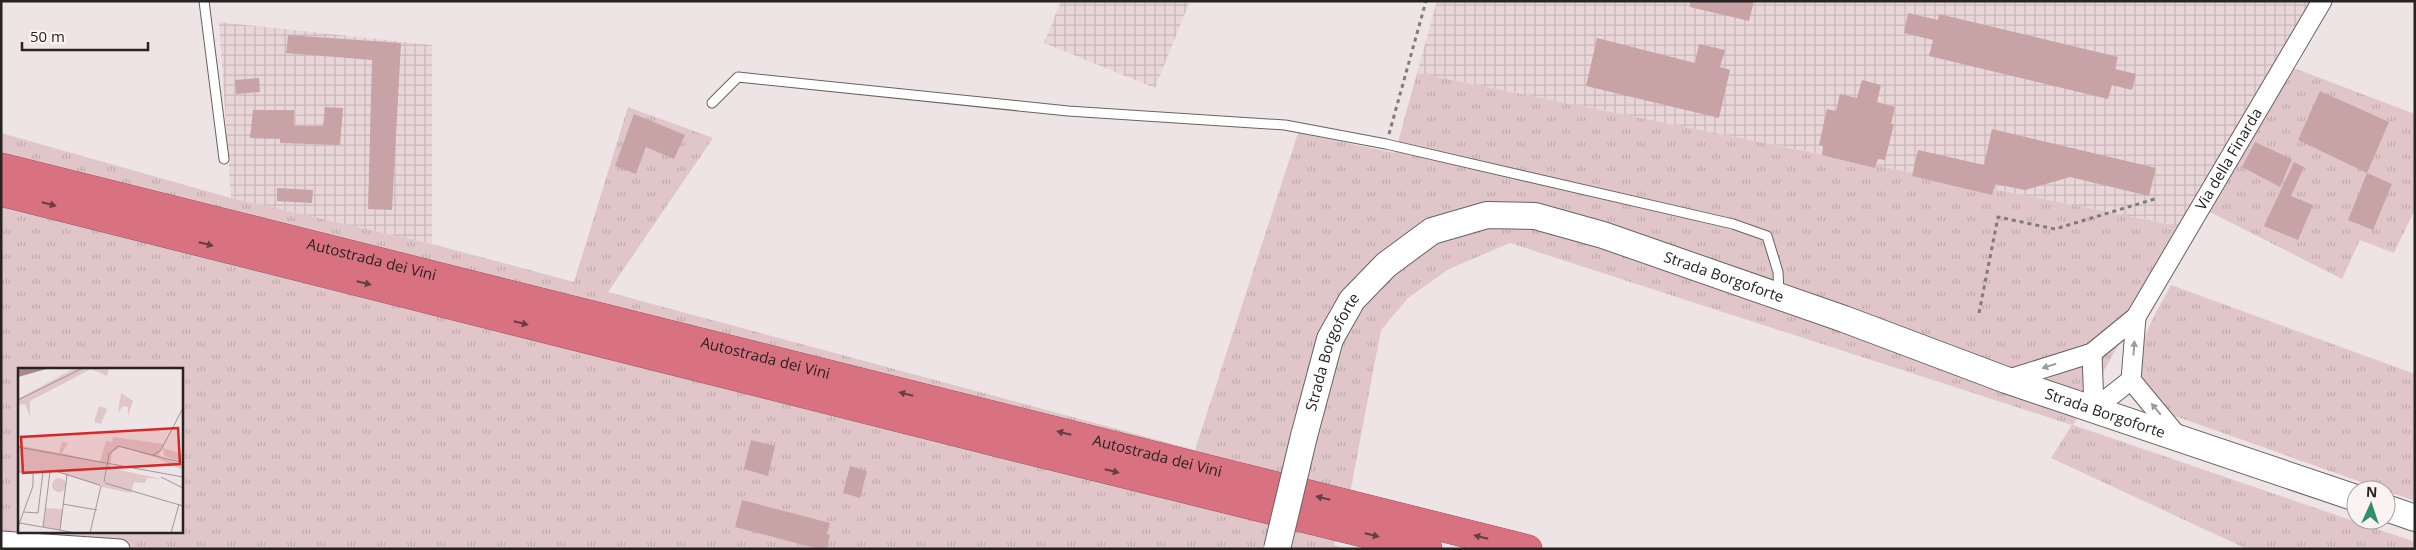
<svg xmlns="http://www.w3.org/2000/svg" width="2416" height="550" font-family="'Open Sans',sans-serif">
<style>
.industrial{fill:url(#industrial-grid)}
.grass{fill:url(#grass-tufts);fill-rule:evenodd}
.building{fill:#c8a3a6}
.lines{fill:none;stroke-linecap:round;stroke-linejoin:round}
.lane-casing{stroke:#696162;stroke-width:11}
.street-casing{stroke:#696162;stroke-width:21}
.secondary-casing{stroke:#696162;stroke-width:28}
.highway-casing{stroke:#9a565f;stroke-width:29}
.path{stroke:#817a7b;stroke-width:3;stroke-dasharray:4 4;stroke-linecap:butt}
.lane{stroke:#fff;stroke-width:9}
.street{stroke:#fff;stroke-width:19}
.secondary{stroke:#fff;stroke-width:26}
.highway{stroke:#d87280;stroke-width:28}
.secondary-bridge-casing{stroke:#696162;stroke-width:28;stroke-linecap:butt}
.secondary-bridge{stroke:#fff;stroke-width:26}
.oneway{fill:#653f44}
.oneway2{fill:#9e9c9c}
.labels{text-anchor:middle;stroke-width:4.5;stroke-linejoin:round;paint-order:stroke}
.street-label{font-size:15px;fill:#272323;stroke:#fbf2f2}
.inset-road{fill:none;stroke:#9e9797;stroke-width:1}
.view{fill:#d62828;fill-opacity:0.15;stroke:#d62828;stroke-width:2.5}
.inset-edge{fill:none;stroke:#272323;stroke-width:2.5}
</style>
<defs>
<pattern id="industrial-grid" width="8" height="8" patternUnits="userSpaceOnUse" patternTransform="scale(1.25)"><rect width="8" height="8" fill="#e9d6d8"/><path d="M0 4h8M4 0v8" fill="none" stroke="#c8b7b9"/></pattern>
<pattern id="grass-tufts" width="24" height="20" patternUnits="userSpaceOnUse" patternTransform="scale(1.25)"><rect width="24" height="20" fill="#e0c6c8"/><path d="M3 7l-1-3M5 7V3M7 7l1-3M15 17l-1-3M17 17v-4M19 17l1-3" fill="none" stroke="#c0aaac"/></pattern>
</defs>
<rect width="100%" height="100%" fill="#eee4e5"/>
<path class="industrial" d="M 1061,1 L 1190,1 L 1155,88 L 1044,43 Z
M 1437,1 L 2328,1 L 2192,229 L 1417,73 Z
M 219,22 L 432,45 L 432,244 L 231,198 Z"/>
<path class="grass" d="M 2291,67 L 2415,114 L 2415,209 L 2394,253 L 2360,240 L 2342,279 L 2200,207 Z
M 1417,73 L 2192,229 L 2156,279 L 2073,425 L 2415,542 L 2415,549 L 2247,549 L 2051,458 L 2072,425 L 1510,243 L 1449,269 L 1408,298 L 1381,330 L 1351,488 L 1334,545 L 1347,549 L 143,549 L 1,539 L 1,133 L 231,198 L 432,244 L 574,282 L 628,107 L 713,138 L 608,292 L 1195,450 L 1298,133 L 1395,153 ZM 19,369 L 181,369 L 181,531 L 19,531 Z
M 2171,285 L 2415,374 L 2415,501 L 2169,414 C 2158,402 2144,388 2141,372 C 2136,342 2158,310 2171,285 Z"/>
<path class="building" d="M 1690,1 L 1754,1 L 1749,21 L 1690,7 Z
M 1908,13 L 1938,20 L 1939,14 L 2118,57 L 2115,69 L 2136,74 L 2132,90 L 2112,85 L 2108,99 L 1929,56 L 1933,40 L 1904,33 Z
M 288,35 L 401,43 L 392,210 L 368,209 L 372,60 L 286,53 Z
M 1597,38 L 1695,63 L 1699,44 L 1725,50 L 1720,67 L 1730,70 L 1719,118 L 1586,86 Z
M 259,78 L 260,92 L 236,94 L 235,80 Z
M 1862,80 L 1881,85 L 1877,102 L 1895,107 L 1891,124 L 1894,124 L 1885,160 L 1878,159 L 1875,168 L 1822,155 L 1823,146 L 1819,145 L 1827,109 L 1836,111 L 1840,94 L 1857,98 Z
M 2320,91 L 2389,122 L 2367,173 L 2298,140 Z
M 325,107 L 343,108 L 340,145 L 280,143 L 280,139 L 250,138 L 253,110 L 294,110 L 294,126 L 323,126 Z
M 634,114 L 685,135 L 674,159 L 646,147 L 636,174 L 615,166 Z
M 1992,129 L 2156,168 L 2149,196 L 2070,177 L 2025,190 L 1995,184 L 1992,195 L 1912,176 L 1918,150 L 1984,165 Z
M 2255,142 L 2292,159 L 2280,187 L 2242,167 Z
M 2294,162 L 2304,167 L 2291,196 L 2313,205 L 2298,240 L 2264,226 Z
M 2367,173 L 2392,184 L 2373,230 L 2348,220 Z
M 277,188 L 313,190 L 312,203 L 277,201 Z
M 751,440 L 775,446 L 768,476 L 744,469 Z
M 850,466 L 867,471 L 860,498 L 843,493 Z
M 742,500 L 830,523 L 827,534 L 830,535 L 827,549 L 819,549 L 735,527 Z"/>
<g class="lines">
<g class="lane-casing">
<path id="lane" d="M 204,1 L 224,159
M 712,103 L 738,77 L 1068,111 L 1285,125 L 1386,144 L 1733,224 L 1767,236 L 1778,272 L 1779,293"/>
</g>
<g class="street-casing">
<g id="street">
<path d="M 2136,317 L 2131,380 L 2179,438"/>
<path d="M 2092,353 L 2094,409"/>
<path id="s1" d="M 2006,380 L 2092,353 L 2136,317 L 2322,1"/>
<path d="M 2094,409 L 2131,380"/>
<path d="M 1,541 L 120,549"/>
</g>
</g>
<g class="secondary-casing">
<g id="secondary">
<path id="s2" d="M 1304,436 L 1330,339 L 1352,300 L 1386,265 L 1432,231 L 1487,215 L 1535,216 L 1603,235 L 1844,319 L 2006,380 L 2356,498"/>
<path d="M 2386,508 L 2415,518"/>
</g>
</g>
<g class="highway-casing">
<g id="highway">
<path id="s3" d="M 1,167 L 1528,549"/>
<path d="M 1,192 L 1031,451 L 1428,549"/>
</g>
</g>
<path class="path" d="M 1389,134 L 1426,1
M 1979,313 L 1998,217 L 2055,229 L 2158,198"/>
<use href="#lane" class="lane"/>
<use href="#street" class="street"/>
<use href="#secondary" class="secondary"/>
<use href="#highway" class="highway"/>
<g class="secondary-bridge-casing">
<path id="secondary-bridge" d="M 1277,549 L 1304,436"/>
</g>
<use href="#secondary-bridge" class="secondary-bridge"/>
</g>
<defs><path id="oneway-solid" d="M-6-.8H1V-3.2L6.5 0L1 3.2V.8H-6Z" transform="scale(1.25)"/></defs>
<g class="oneway">
<use href="#oneway-solid" transform="translate(49 204) rotate(14)"/>
<use href="#oneway-solid" transform="translate(206 244) rotate(14)"/>
<use href="#oneway-solid" transform="translate(364 283) rotate(14)"/>
<use href="#oneway-solid" transform="translate(521 323) rotate(14)"/>
<use href="#oneway-solid" transform="translate(906 394) rotate(-166)"/>
<use href="#oneway-solid" transform="translate(1064 433) rotate(-166)"/>
<use href="#oneway-solid" transform="translate(1112 471) rotate(14)"/>
<use href="#oneway-solid" transform="translate(1323 498) rotate(-166)"/>
<use href="#oneway-solid" transform="translate(1372 535) rotate(14)"/>
<use href="#oneway-solid" transform="translate(1481 537) rotate(-166)"/>
</g>
<g class="oneway2">
<use href="#oneway-solid" transform="translate(2134 348) rotate(-86)"/>
<use href="#oneway-solid" transform="translate(2049 366) rotate(163)"/>
<use href="#oneway-solid" transform="translate(2156 409) rotate(-130)"/>
</g>
<g class="labels">
<g class="street-label">
<text dy="5" stroke="none"><textPath href="#s1" startOffset="330">Via della Finarda</textPath></text>
<text dy="5" stroke="none"><textPath href="#s3" startOffset="382">Autostrada dei Vini</textPath></text>
<text dy="5" stroke="none"><textPath href="#s2" startOffset="555">Strada Borgoforte</textPath></text>
<text dy="5" stroke="none"><textPath href="#s2" startOffset="89">Strada Borgoforte</textPath></text>
<text dy="5" stroke="none"><textPath href="#s3" startOffset="788">Autostrada dei Vini</textPath></text>
<text dy="5" stroke="none"><textPath href="#s2" startOffset="960">Strada Borgoforte</textPath></text>
<text dy="5" stroke="none"><textPath href="#s3" startOffset="1192">Autostrada dei Vini</textPath></text>
</g>
</g>
<g transform="translate(18 368)">
<rect width="165" height="165" fill="#eee4e5"/>
<path d="M 57,0 L 91,0 L 89,8 L 73,1 L 12,33 L 12,48 L 7,36 L 0,37 L 0,31 ZM 103,25 L 115,33 L 110,48 L 110,39 L 105,38 L 100,45 ZM 81,38 L 89,41 L 83,56 L 76,54 ZM 95,69 L 146,76 L 140,89 L 165,97 L 165,102 L 139,90 L 102,79 L 94,85 L 92,100 L 144,111 L 129,110 L 127,115 L 116,114 L 113,125 L 84,119 L 37,103 L 0,104 L 0,77 L 41,85 L 44,74 L 50,75 L 44,85 L 82,94 L 88,73 L 94,74 ZM 145,80 L 165,86 L 165,94 L 146,88 ZM 28,140 L 45,141 L 42,162 L 25,159 Z" fill="#e0c6c8"/>
<path d="M34 117a7 7 0 1 1 14 0a7 7 0 1 1-14 0Z" fill="#e0c6c8"/>
<path d="M 0,0 L 32,0 L 0,9 Z" fill="#ab878a"/>
<path class="inset-road" d="M 0,32 L 65,0M 0,79 L 165,109M 135,87 L 143,82 L 165,40M 0,104 L 37,103 L 82,117M 143,109 L 165,120M 86,114 L 91,86 L 100,78 L 165,95M 87,115 L 165,138M 45,136 L 79,142M 6,144 L 20,145 L 25,104M 2,155 L 58,165M 0,159 L 15,118 L 15,104M 25,159 L 32,104M 42,162 L 49,107M 72,165 L 83,118M 153,165 L 161,136"/>
<path class="view" d="M 160,60 L 162,96 L 5,105 L 3,69 Z"/>
<rect width="165" height="165" class="inset-edge"/>
</g>
<rect width="2416" height="550" fill="none" stroke="#272323" stroke-width="5"/>
<g transform="translate(2371 505) rotate(3)"><circle r="24" fill="#fbf2f2" stroke="#a69f9f"/>
<path d="M0-4L9 19L0 12L-9 19Z" fill="#2f8f68"/>
<text y="-8" font-size="14" font-weight="bold" text-anchor="middle" fill="#272323">N</text>
</g>
<path d="M22 42v8h126v-8" fill="none" stroke="#272323" stroke-width="2.5"/>
<text x="30" y="42" font-size="15" fill="#272323" stroke="#fbf2f2" stroke-width="4" paint-order="stroke">50 m</text>
</svg>
